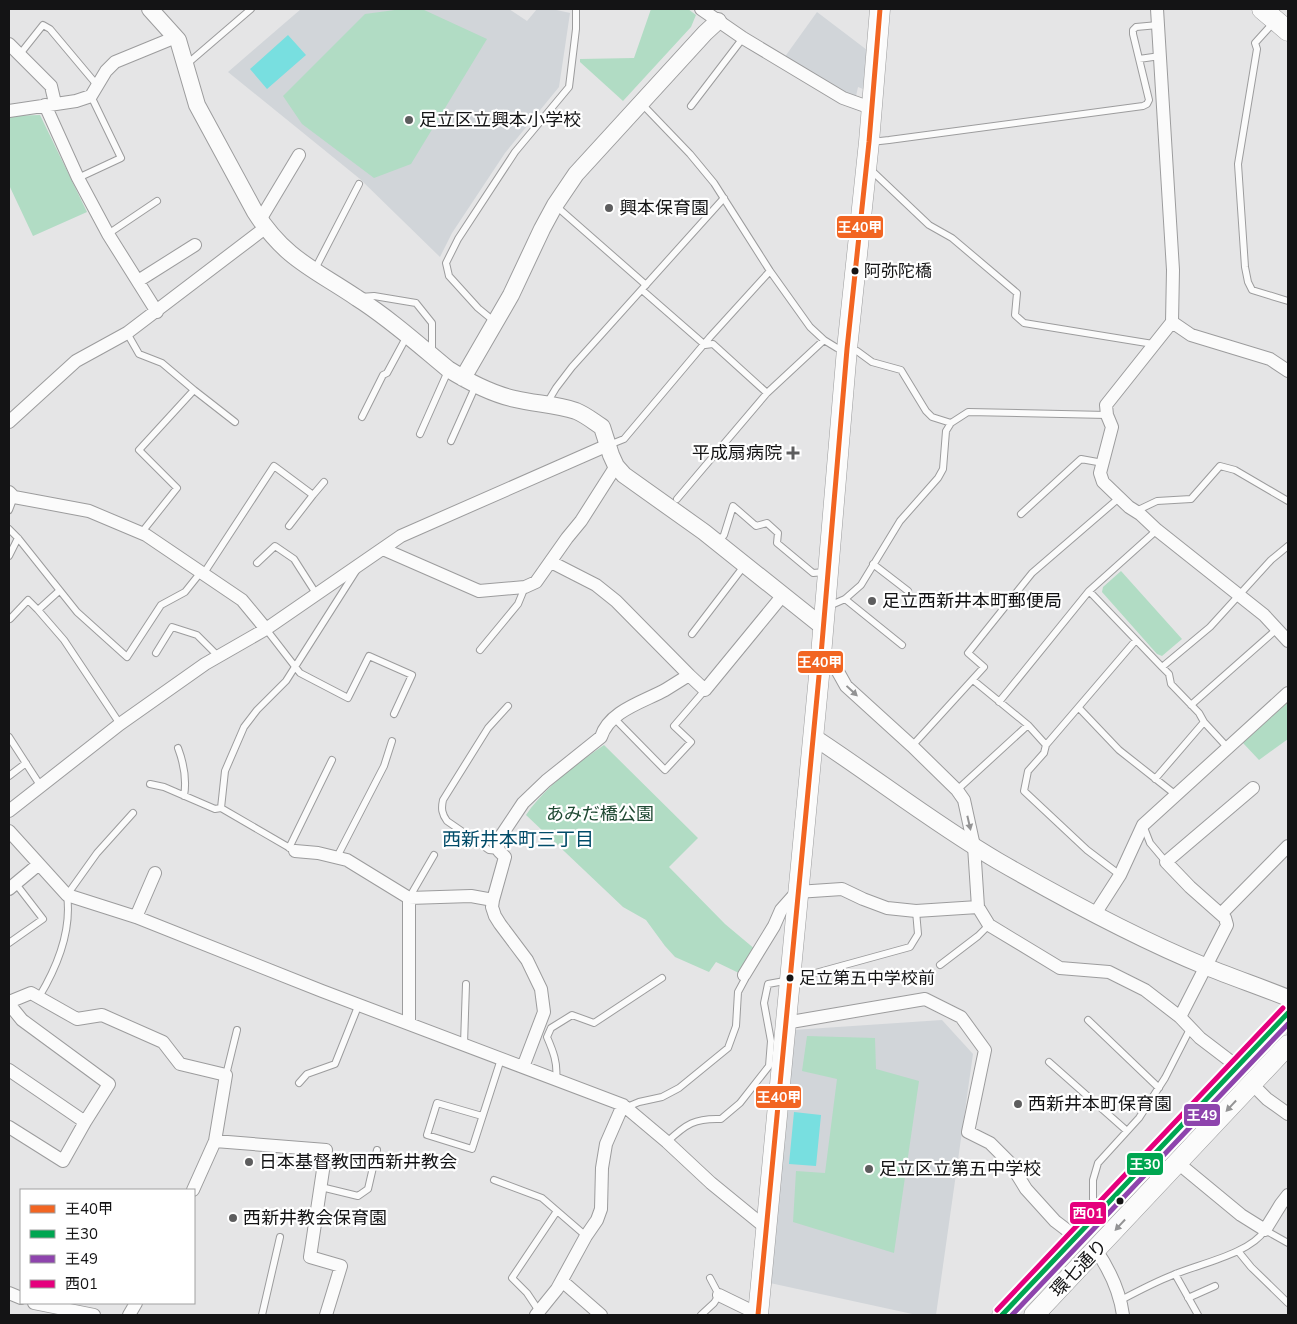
<svg xmlns="http://www.w3.org/2000/svg" width="1297" height="1324" font-family="'Nunito Sans','Noto Sans JP',sans-serif">
<style>
.built{fill:#d1d5d9}
.green{fill:#b1dcc4}
.water{fill:#78dfe0}
.lines{fill:none;stroke-linecap:round;stroke-linejoin:round}
.service-casing{stroke:#9c9c9d;stroke-width:8}
.minor-casing{stroke:#9c9c9d;stroke-width:14}
.tertiary-casing{stroke:#9c9c9d;stroke-width:18}
.primary-casing{stroke:#9c9c9d;stroke-width:21}
.service{stroke:#fbfbfb;stroke-width:6}
.minor{stroke:#fbfbfb;stroke-width:12}
.tertiary{stroke:#fbfbfb;stroke-width:16}
.primary{stroke:#fbfbfb;stroke-width:20}
.bus-1-casing{stroke:#fff;stroke-width:9}
.bus-2-casing{stroke:#fff;stroke-width:9}
.bus-3-casing{stroke:#fff;stroke-width:9}
.bus-4-casing{stroke:#fff;stroke-width:9}
.bus-1{stroke:#f26522;stroke-width:5}
.bus-2{stroke:#00a651;stroke-width:5}
.bus-3{stroke:#8e44ad;stroke-width:5}
.bus-4{stroke:#e5007d;stroke-width:5}
.oneway{fill:#939394}
.poi-dot{fill:#5d5d5e;stroke:#fff;stroke-width:2}
.bus-dot{fill:#141415;stroke:#fff;stroke-width:2}
.labels{text-anchor:middle;stroke-width:4.5;stroke-linejoin:round;paint-order:stroke}
.bus-label{font-size:17px;fill:#141415;stroke:#fff;text-anchor:start}
.poi-label{font-size:18px;fill:#141415;stroke:#fff;text-anchor:start}
.park-label{font-size:18px;fill:#1f4933;stroke:#fff}
.street-label{font-size:18px;fill:#141415;stroke:#fff}
.neighbourhood-label{font-size:19px;fill:#024c69;stroke:#fff}
.line-badge{stroke:#fff;stroke-width:2}
.badge-label{font-size:14px;text-anchor:middle;font-weight:bold;fill:#fff}
</style>
<rect width="100%" height="100%" fill="#e5e5e6"/>
<path class="built" d="M 301,9 L 509,9 L 527,21 L 537,9 L 552,9 L 570,13 L 559,87 L 505,153 L 452,233 L 440,257 L 360,179 L 228,72 Z
M 817,12 L 867,50 L 863,89 L 858,87 L 856,96 L 842,91 L 784,58 Z
M 942,1020 L 973,1054 L 936,1315 L 917,1315 L 770,1283 L 793,1030 Z"/>
<path class="green" d="M 402,9 L 422,9 L 487,39 L 411,164 L 374,178 L 302,124 L 283,96 L 365,14 Z
M 651,9 L 688,9 L 696,15 L 691,27 L 623,101 L 580,62 L 580,59 L 634,58 Z
M 40,115 L 87,212 L 33,236 L 9,185 L 9,116 Z
M 1121,571 L 1182,639 L 1162,656 L 1157,654 L 1102,592 L 1103,587 Z
M 1288,702 L 1288,739 L 1259,760 L 1243,743 Z
M 604,745 L 698,838 L 669,867 L 725,924 L 756,950 L 741,974 L 716,962 L 709,972 L 675,957 L 665,946 L 646,920 L 623,907 L 526,815 C 545,787 576,764 604,745 Z
M 807,1036 L 875,1038 L 876,1069 L 919,1081 L 894,1253 L 793,1222 L 796,1171 L 825,1173 L 837,1079 L 802,1071 Z"/>
<path class="water" d="M 288,35 L 306,55 L 267,89 L 250,69 Z
M 794,1112 L 821,1115 L 816,1166 L 789,1164 Z"/>
<g class="lines">
<g class="service-casing">
<path id="service" d="M 1274,22 L 1255,43 L 1257,49 L 1238,164 L 1245,267 L 1248,282 L 1252,290 L 1288,301
M 20,54 L 43,25 L 50,29 L 97,85
M 1139,59 L 1160,56
M 187,64 L 251,9
M 641,103 L 690,154 L 714,183 L 770,271 L 810,327 L 824,340
M 691,106 L 743,38
M 871,142 L 889,140 L 1143,106 L 1147,104 L 1149,100 L 1133,34 L 1133,30 L 1136,27 L 1158,25
M 871,170 L 929,225 L 952,238 L 1017,293 L 1015,315 L 1024,323 L 1153,344
M 78,178 L 121,158 L 91,96
M 556,206 L 646,285
M 108,234 L 157,201
M 314,271 L 359,184
M 642,290 L 705,345 L 713,344 L 767,393
M 360,297 L 374,296 L 416,303 L 432,323 L 432,354
M 495,322 L 478,308 L 449,276 L 446,263 L 458,239 L 515,152 L 569,87 L 576,29 L 576,9
M 127,333 L 139,354 L 162,363 L 194,390 L 139,450 L 177,488 L 142,532
M 194,390 L 235,422
M 547,403 L 556,388 L 572,367 L 724,198
M 362,417 L 383,375 L 387,373 L 407,336
M 420,434 L 448,371
M 451,441 L 476,385
M 609,445 L 624,439 L 710,337 L 770,271
M 313,495 L 324,482
M 677,499 L 767,393 L 824,340 L 837,348 L 857,351 L 872,362 L 901,370 L 926,411 L 932,417 L 951,423
M 9,510 L 14,497
M 1136,511 L 1157,501 L 1191,499 L 1220,466 L 1235,470 L 1288,501
M 1021,514 L 1081,459 L 1103,463
M 9,529 L 18,538 L 77,612 L 127,657 L 161,605 L 185,592 L 201,572
M 718,542 L 724,535 L 733,506 L 756,526 L 767,523 L 778,533 L 777,543 L 813,573 L 825,572
M 9,556 L 18,538
M 257,563 L 275,546 L 294,559 L 317,595
M 873,564 L 908,591
M 204,573 L 274,466 L 313,495 L 289,526
M 59,591 L 38,610 L 64,640 L 120,724
M 1089,591 L 1162,667 L 1210,627 L 1271,560 L 1288,546
M 845,599 L 902,645
M 829,606 L 845,599 L 861,585 L 900,521 L 938,478 L 943,469 L 946,431 L 951,423 L 968,412 L 1107,415
M 10,619 L 28,600 L 38,610
M 266,629 L 300,673 L 348,698 L 369,656 L 412,675 L 394,714
M 692,634 L 744,566
M 480,650 L 518,604 L 525,587
M 156,653 L 172,627 L 197,635 L 218,656
M 1162,667 L 1169,674 L 1171,684 L 1199,713 L 1204,722 L 1228,748
M 973,680 L 1028,725 L 1046,745 L 1044,753 L 1028,771 L 1024,791 L 1087,850 L 1120,875
M 999,702 L 1089,591 L 1157,530
M 1191,705 L 1277,629
M 1079,708 L 1119,750 L 1176,795
M 614,718 L 665,770 L 691,742 L 674,726 L 705,690
M 9,737 L 40,785
M 1046,745 L 1136,640
M 912,746 L 984,667 L 968,653 L 1032,573 L 1119,498
M 178,748 C 184,764 187,779 184,796
M 9,776 L 26,763
M 1155,779 L 1204,722
M 150,784 L 164,787 L 215,809 L 221,808
M 957,790 L 1028,725
M 1143,825 L 1150,843 L 1166,862
M 289,848 L 332,760
M 295,851 L 221,808 L 225,771 L 244,727 L 257,710 L 286,681 L 356,571
M 499,851 L 489,850 L 447,821 C 442,814 441,809 443,800 L 488,728 L 508,706
M 337,857 L 384,766 L 392,741
M 409,898 L 434,855
M 9,943 L 43,919 L 16,884
M 940,965 L 978,936 L 989,925
M 39,997 C 57,967 72,931 67,895 L 97,853 L 133,813
M 1088,1020 L 1159,1088
M 464,1044 L 466,984
M 1049,1062 L 1127,1131
M 226,1075 L 237,1030
M 556,1079 C 558,1063 553,1051 547,1037 L 551,1028 L 572,1015 L 594,1023 L 662,978
M 299,1083 L 307,1074 L 335,1064 L 359,1004
M 627,1107 L 639,1102 L 662,1097 L 679,1088 L 728,1048 L 736,1026 L 738,992 L 745,979 L 744,975
M 482,1116 L 437,1103 L 427,1135 L 472,1149 L 501,1059
M 667,1142 C 686,1124 695,1118 721,1119 L 740,1103 L 769,1066 L 771,1041 L 764,1003 L 768,984 L 790,980 L 910,947 L 918,934 L 916,911
M 494,1180 L 542,1198 L 586,1236
M 321,1187 L 358,1196 L 368,1189 L 377,1150
M 1100,1207 L 1093,1199 L 1093,1180 L 1098,1163 L 1139,1118 L 1165,1078 L 1190,1029
M 1238,1251 L 1251,1267 L 1288,1303
M 1175,1274 L 1198,1315
M 1188,1298 L 1215,1286
M 1121,1300 C 1138,1291 1155,1282 1173,1275 C 1198,1264 1250,1254 1265,1230 L 1288,1243
M 539,1311 L 527,1293 L 512,1278 L 557,1211
M 262,1315 L 280,1237
M 701,1315 L 714,1303 L 719,1295 L 710,1278"/>
</g>
<g class="minor-casing">
<path id="minor" d="M 701,9 L 743,38 L 843,98 L 871,108
M 1157,9 L 1173,270 L 1172,322 L 1106,405 L 1107,415 L 1112,427 L 1100,473 L 1103,482 L 1129,507 L 1140,514 L 1157,530 L 1264,615 L 1288,641
M 9,44 L 51,86 L 55,103
M 45,105 L 78,178 L 108,234 L 157,312
M 9,111 L 76,101 L 91,96 L 106,71 L 115,62 L 176,37
M 260,220 L 299,155
M 138,281 L 195,245
M 1172,322 L 1191,335 L 1270,359 L 1288,371
M 9,422 L 76,361 L 127,333 L 265,228
M 9,492 L 14,497 L 89,511 L 146,535 L 242,600 L 266,629
M 383,549 L 479,591 L 525,587 L 536,582 L 567,538 L 581,521 L 616,466
M 551,562 L 596,585 L 616,601 L 689,675
M 821,655 L 832,661 L 846,686 L 912,746 L 957,790 L 964,800 L 974,846 L 978,907 L 989,925 L 1060,968 L 1109,972 L 1145,990 L 1180,1017 L 1200,1038 L 1238,1067
M 9,811 L 120,724 L 205,664 L 266,629 L 401,536 L 608,445
M 9,831 L 67,895 L 136,917 L 322,991 L 623,1105 L 667,1142 L 711,1183 L 765,1227
M 295,851 L 318,853 L 347,860 L 409,898
M 9,889 L 39,864
M 1095,914 L 1120,875 L 1143,825 L 1288,693
M 1221,914 L 1288,846
M 136,917 L 155,873
M 744,975 L 774,926 L 781,910 L 797,892 L 842,889 L 863,899 L 887,908 L 916,911 L 978,907
M 9,1002 L 31,993 L 77,1019 L 102,1015 L 163,1042 L 180,1064 L 226,1075 L 215,1141 L 193,1190
M 9,1004 L 22,1020 L 109,1084 L 85,1122 L 9,1070
M 1180,1017 L 1227,925 L 1225,918 L 1190,887 L 1166,862 L 1253,788
M 409,1022 L 409,898 L 471,896 L 493,900
M 785,1023 L 925,999 L 961,1017 L 985,1050 L 968,1132 L 990,1143 L 1010,1163 L 1026,1189 L 1055,1221 L 1076,1237
M 523,1067 L 544,1012 L 541,989 L 527,960 L 500,924 L 495,916 L 492,907 L 493,900 L 505,857 L 499,851 L 497,842 L 523,803 L 546,781 L 601,737 C 609,711 643,702 665,690 C 673,685 681,680 689,675 L 705,690 L 783,595
M 1252,1084 L 1267,1099 L 1288,1114
M 9,1127 L 63,1161 L 85,1122
M 215,1141 L 326,1150 L 310,1257 L 341,1266 L 326,1315
M 1178,1163 L 1241,1215 L 1265,1230 L 1281,1204 L 1288,1195
M 1096,1250 C 1109,1269 1120,1293 1123,1315
M 562,1281 L 601,1315
M 9,1293 L 21,1298
M 719,1295 L 760,1315
M 34,1303 L 94,1315
M 129,1315 L 136,1303
M 536,1315 L 557,1289 L 586,1236 L 597,1220 L 601,1209 L 602,1168 L 606,1144 L 623,1105"/>
</g>
<g class="tertiary-casing">
<path id="tertiary" d="M 150,9 L 178,40 L 197,105 L 255,212 C 285,259 314,269 357,298 C 389,318 419,345 448,369 C 469,382 492,394 515,399 C 535,404 556,404 576,411 C 586,415 594,422 602,427 L 611,455 L 616,466 L 624,475 L 704,532 L 823,627
M 463,378 L 511,295 L 542,229 L 555,205 L 576,174 L 705,33 L 718,21
M 812,736 C 875,777 933,823 998,861 C 1064,899 1136,938 1207,967 C 1234,978 1261,987 1288,998"/>
</g>
<g class="primary-casing">
<path id="primary" d="M 1262,9 L 1288,31
M 758,1315 L 821,655 L 847,349 L 869,142 L 880,9
M 1002,1315 L 1288,1013
M 1034,1315 L 1288,1045"/>
</g>
<use href="#service" class="service"/>
<use href="#minor" class="minor"/>
<use href="#tertiary" class="tertiary"/>
<use href="#primary" class="primary"/>
<g class="bus-1-casing">
<path id="bus-1" d="M 758,1315 L 821,655 L 847,349 L 869,142 L 880,9"/>
</g>
<g class="bus-2-casing">
<path id="bus-2" d="M 1002,1315 L 1288,1013"/>
</g>
<g class="bus-3-casing">
<path id="bus-3" d="M 1012,1315 L 1288,1024"/>
</g>
<g class="bus-4-casing">
<path id="bus-4" d="M 997,1310 L 1283,1008"/>
</g>
<use href="#bus-1" class="bus-1"/>
<use href="#bus-2" class="bus-2"/>
<use href="#bus-3" class="bus-3"/>
<use href="#bus-4" class="bus-4"/>
</g>
<defs><path id="oneway-solid" d="M-6-.8H1V-3.2L6.5 0L1 3.2V.8H-6Z" transform="scale(1.25)"/></defs>
<g class="oneway">
<use href="#oneway-solid" transform="translate(852 691) rotate(43)"/>
<use href="#oneway-solid" transform="translate(969 823) rotate(77)"/>
<use href="#oneway-solid" transform="translate(1231 1106) rotate(133)"/>
<use href="#oneway-solid" transform="translate(1120 1225) rotate(133)"/>
</g>
<g class="poi-dot">
<circle cx="409" cy="120" r="5"/>
<circle cx="609" cy="208" r="5"/>
<path d="M790.5 445.5h5v5h5v5h-5v5h-5v-5h-5v-5h5z"/>
<circle cx="872" cy="601" r="5"/>
<circle cx="1018" cy="1104" r="5"/>
<circle cx="249" cy="1162" r="5"/>
<circle cx="869" cy="1169" r="5"/>
<circle cx="233" cy="1218" r="5"/>
</g>
<g class="bus-dot">
<circle cx="855" cy="271" r="4.5"/>
<circle cx="790" cy="978" r="4.5"/>
<circle cx="1120" cy="1201" r="4.5"/>
</g>
<g class="labels">
<g class="bus-label">
<text x="864" y="277">阿弥陀橋</text>
<text x="799" y="984">足立第五中学校前</text>
</g>
<g class="poi-label">
<text x="419" y="126">足立区立興本小学校</text>
<text x="619" y="214">興本保育園</text>
<text x="782" y="459" text-anchor="end">平成扇病院</text>
<text x="882" y="607">足立西新井本町郵便局</text>
<text x="1028" y="1110">西新井本町保育園</text>
<text x="259" y="1168">日本基督教団西新井教会</text>
<text x="879" y="1175">足立区立第五中学校</text>
<text x="243" y="1224">西新井教会保育園</text>
</g>
<g class="park-label">
<text x="600" y="820">あみだ橋公園</text>
</g>
<g class="street-label">
<text transform="translate(1079 1268) rotate(-46)" y="6">環七通り</text>
</g>
<g class="neighbourhood-label">
<text x="518" y="846">西新井本町三丁目</text>
</g>
</g>
<g class="line-badge">
<rect x="836" y="215" width="48" height="24" rx="5" fill="#f26522"/>
<rect x="797" y="650" width="47" height="24" rx="5" fill="#f26522"/>
<rect x="755" y="1085" width="47" height="24" rx="5" fill="#f26522"/>
<rect x="1183" y="1103" width="38" height="24" rx="5" fill="#8e44ad"/>
<rect x="1126" y="1152" width="38" height="24" rx="5" fill="#00a651"/>
<rect x="1069" y="1201" width="38" height="24" rx="5" fill="#e5007d"/>
</g>
<g class="badge-label">
<text x="860" y="232">王40甲</text>
<text x="820" y="667">王40甲</text>
<text x="779" y="1102">王40甲</text>
<text x="1202" y="1120">王49</text>
<text x="1145" y="1169">王30</text>
<text x="1088" y="1218">西01</text>
</g>
<rect width="1297" height="1324" fill="none" stroke="#141415" stroke-width="20"/>
<rect x="20" y="1189" width="175" height="115" fill="#ffffff" stroke="#a1a1a1"/>
<rect x="30" y="1205" width="25" height="8" fill="#f26522" stroke="#a1a1a1"/>
<text x="65" y="1214" font-size="15" fill="#141415">王40甲</text>
<rect x="30" y="1230" width="25" height="8" fill="#00a651" stroke="#a1a1a1"/>
<text x="65" y="1239" font-size="15" fill="#141415">王30</text>
<rect x="30" y="1255" width="25" height="8" fill="#8e44ad" stroke="#a1a1a1"/>
<text x="65" y="1264" font-size="15" fill="#141415">王49</text>
<rect x="30" y="1280" width="25" height="8" fill="#e5007d" stroke="#a1a1a1"/>
<text x="65" y="1289" font-size="15" fill="#141415">西01</text>
</svg>
